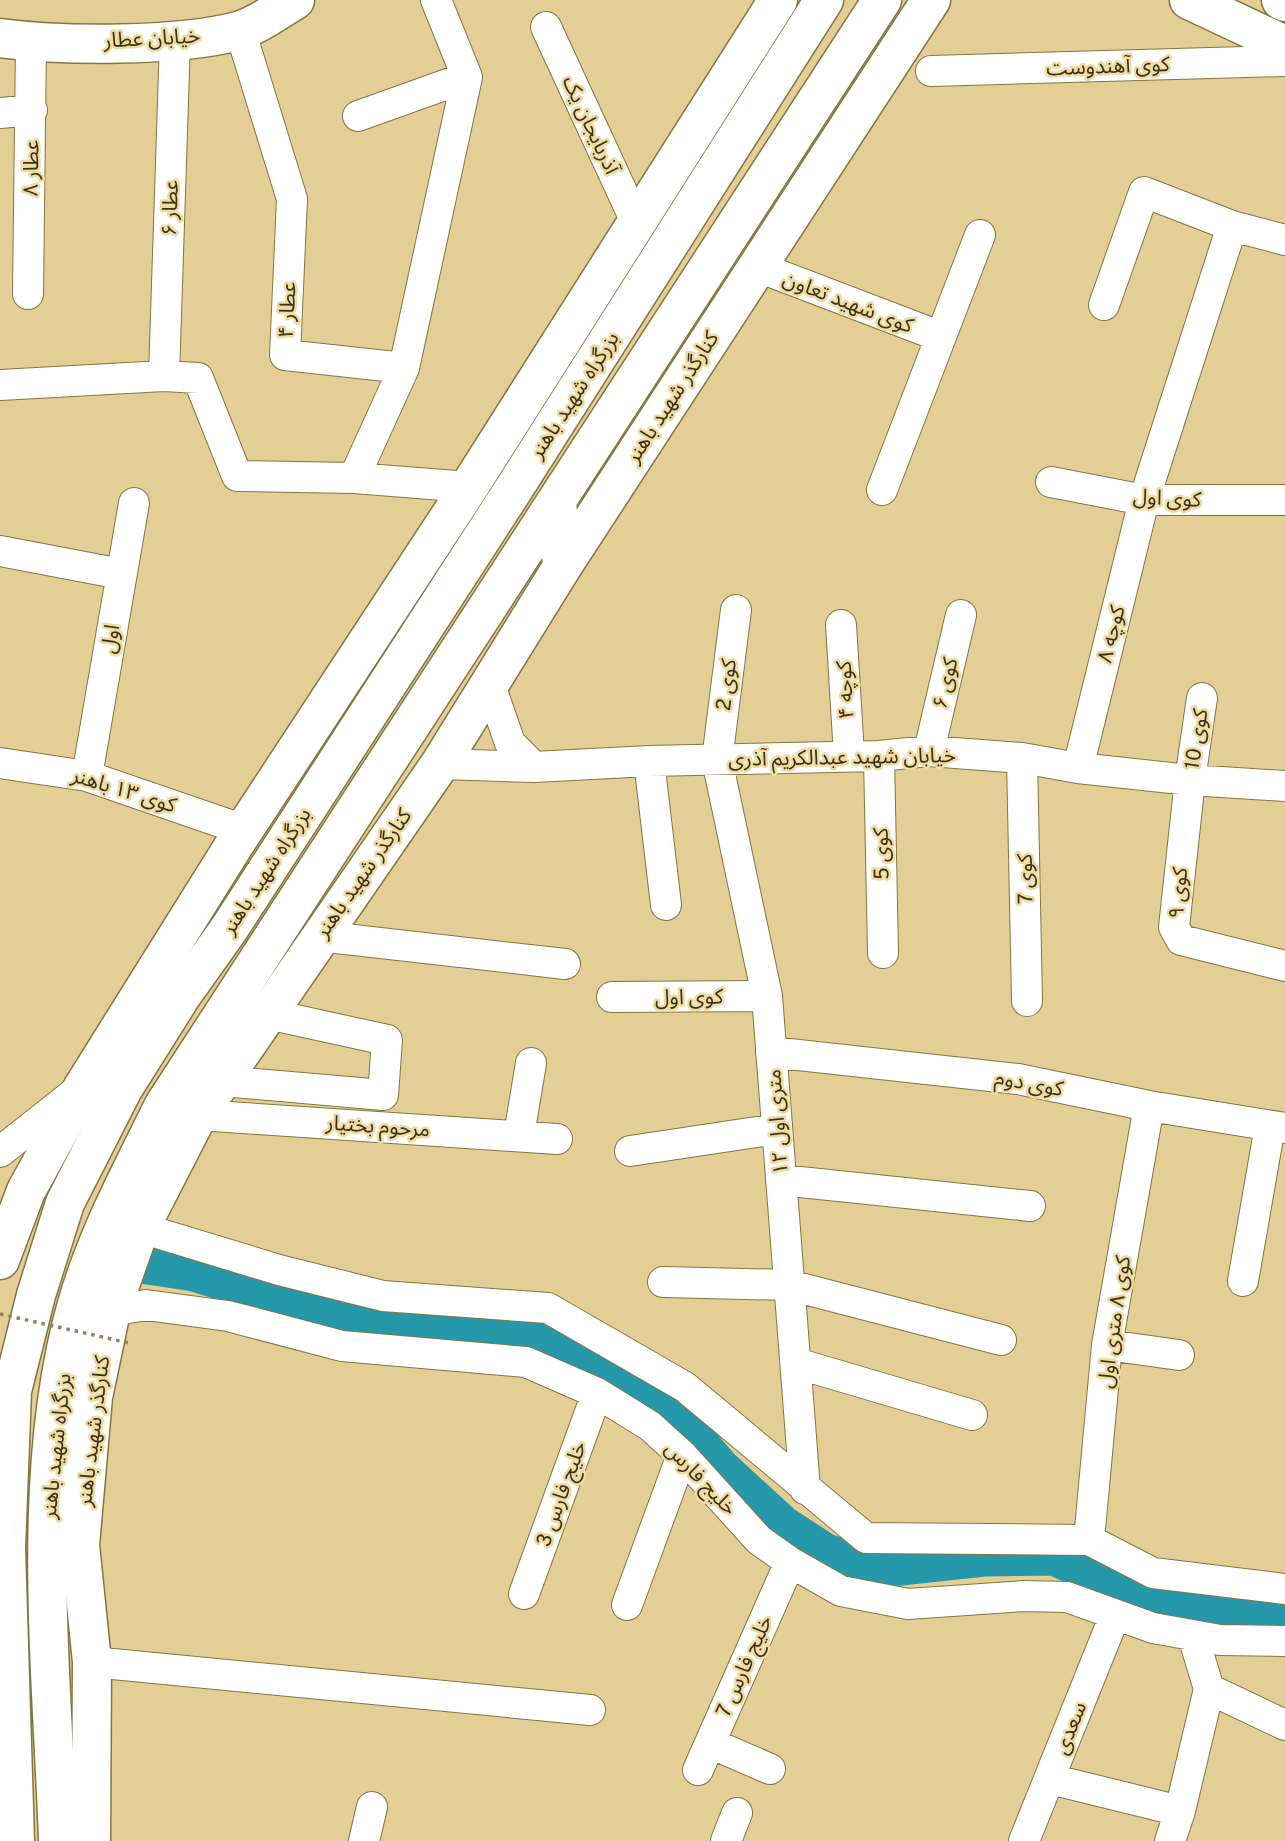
<svg xmlns="http://www.w3.org/2000/svg" width="1285" height="1841" font-family="Overpass,'Noto Sans Arabic',sans-serif">
<style>
.lines{fill:none;stroke-linecap:round;stroke-linejoin:round}
.river{stroke:#2598aa;stroke-width:37}
.minor-casing{stroke:#88753e;stroke-width:32}
.major-casing{stroke:#88753e;stroke-width:41}
.highway-casing{stroke:#88753e;stroke-width:41}
.minor{stroke:#fff;stroke-width:30}
.major{stroke:#fff;stroke-width:38}
.highway{stroke:#fff;stroke-width:38}
.path-bridge{stroke:#8f8159;stroke-width:3.5;stroke-dasharray:3.5 5;stroke-linecap:butt}
.labels{text-anchor:middle;stroke-width:5;stroke-linejoin:round;paint-order:stroke}
.street-label{font-size:21px;fill:#3b331c;stroke:#f0dba1}
</style>
<rect width="100%" height="100%" fill="#e3ce95"/>
<g class="lines">
<path class="river" d="M 135,1264 L 194,1273 L 359,1324 L 531,1334 L 672,1410 L 722,1468 L 783,1524 L 826,1552 L 882,1569 L 984,1558 L 1054,1557 L 1146,1598 L 1239,1615 L 1285,1619"/>
<g class="minor-casing">
<path id="minor" d="M 436,0 L 467,77
M 546,27 L 636,222
M 240,30 L 292,199 L 285,355 L 404,368 L 354,478
M 931,71 L 1285,61
M 0,113 L 32,110
M 358,116 L 467,77
M 758,267 L 939,336
M 28,294 L 31,42
M 1104,305 L 1144,192 L 1232,226 L 1285,240
M 404,368 L 467,77
M 164,376 L 175,40
M 0,385 L 164,376 L 198,378 L 237,476 L 354,478 L 469,487
M 1051,482 L 1144,500 L 1285,500
M 882,490 L 980,235
M 0,551 L 121,574
M 736,610 L 717,760 L 767,996 L 805,1489
M 841,625 L 849,755
M 490,685 L 510,743 L 534,767
M 1202,698 L 1190,780 L 1174,927 L 1181,940 L 1285,966
M 929,751 L 961,615
M 879,756 L 883,953
M 1022,758 L 1027,1001
M 649,761 L 666,905
M 0,763 L 87,776 L 244,830
M 440,764 L 534,767 L 649,761 L 879,756 L 929,751 L 1022,758 L 1078,768 L 1190,780 L 1285,786
M 1078,768 L 1144,500 L 1232,226
M 87,776 L 134,503
M 319,936 L 565,964
M 612,997 L 767,996
M 771,1052 L 1018,1079 L 1149,1106 L 1285,1128
M 222,1081 L 383,1095 L 387,1040 L 268,1014
M 198,1115 L 557,1139
M 519,1135 L 531,1063
M 630,1151 L 777,1129
M 0,1152 L 77,1091
M 781,1180 L 1030,1206
M 121,1222 L 279,1270 L 383,1296 L 548,1308 L 685,1387 L 866,1538 L 1089,1540 L 1153,1573 L 1285,1589
M 1243,1281 L 1270,1126
M 663,1282 L 789,1285 L 1001,1340
M 111,1311 L 146,1305 L 228,1316 L 342,1346 L 526,1362 L 597,1393 L 650,1426 L 682,1455 L 759,1540 L 790,1562 L 841,1591 L 908,1604 L 1024,1596 L 1067,1597 L 1153,1628 L 1220,1640 L 1285,1641
M 1107,1345 L 1179,1355
M 796,1363 L 972,1415
M 1089,1540 L 1107,1345 L 1149,1106
M 524,1594 L 597,1393
M 627,1605 L 682,1455
M 1193,1636 L 1209,1689
M 92,1662 L 590,1710
M 1209,1689 L 1285,1725
M 710,1743 L 770,1769
M 698,1770 L 790,1562
M 1050,1779 L 1180,1811
M 364,1841 L 372,1807
M 726,1841 L 737,1813
M 1024,1841 L 1115,1615
M 1170,1841 L 1180,1811 L 1209,1689"/>
</g>
<g class="major-casing">
<path id="major" d="M 1189,0 L 1285,45
M 1281,0 L 1285,2
M 0,38 C 63,46 177,47 238,31 C 257,26 278,10 295,0
M 0,1260 L 26,1191 L 83,1087 L 236,842 L 469,487 L 778,0
M 91,1841 L 92,1662 L 80,1545 L 93,1397 L 111,1311 L 140,1228 L 198,1115 L 440,764 L 562,567 L 931,0"/>
</g>
<g class="highway-casing">
<path id="highway" d="M 557,501 L 562,567
M 15,1841 L 6,1548 L 12,1391 L 36,1295 L 65,1203 L 123,1089 L 182,995 L 229,929 L 515,487 L 824,0
M 58,1841 C 52,1668 29,1472 77,1304 C 97,1234 132,1170 164,1105 L 882,0"/>
</g>
<use href="#minor" class="minor"/>
<use href="#major" class="major"/>
<use href="#highway" class="highway"/>
<path class="path-bridge" d="M 0,1314 L 129,1343"/>
</g>
<g class="labels">
<g class="street-label">
<text transform="translate(152 38) rotate(-3)" y="7">خیابان عطار</text>
<text transform="translate(1108 66) rotate(-2)" y="7">کوی آهندوست</text>
<text transform="translate(591 125) rotate(65)" y="7">آذربایجان یک</text>
<text transform="translate(31 168) rotate(-89)" y="7">عطار ۸</text>
<text transform="translate(170 208) rotate(-88)" y="7">عطار ۶</text>
<text transform="translate(848 302) rotate(21)" y="7">کوی شهید تعاون</text>
<text transform="translate(287 310) rotate(-87)" y="7">عطار ۴</text>
<text transform="translate(574 395) rotate(-57)" y="7">بزرگراه شهید باهنر</text>
<text transform="translate(672 397) rotate(-57)" y="7">کنارگذر شهید باهنر</text>
<text transform="translate(1167 498) rotate(3)" y="7">کوی اول</text>
<text transform="translate(1111 634) rotate(-76)" y="7">کوچه ۸</text>
<text transform="translate(110 639) rotate(-80)" y="7">اول</text>
<text transform="translate(945 683) rotate(-77)" y="7">کوی ۶</text>
<text transform="translate(726 685) rotate(-83)" y="7">کوی 2</text>
<text transform="translate(845 690) rotate(-93)" y="7">کوچه ۴</text>
<text transform="translate(1196 739) rotate(-81)" y="7">کوی 10</text>
<text transform="translate(842 757) rotate(-1)" y="7">خیابان شهید عبدالکریم آذری</text>
<text transform="translate(124 790) rotate(17)" y="7">کوی ۱۳ باهنر</text>
<text transform="translate(881 854) rotate(-91)" y="7">کوی 5</text>
<text transform="translate(266 871) rotate(-57)" y="7">بزرگراه شهید باهنر</text>
<text transform="translate(363 873) rotate(-55)" y="7">کنارگذر شهید باهنر</text>
<text transform="translate(1025 879) rotate(-91)" y="7">کوی 7</text>
<text transform="translate(1178 893) rotate(-85)" y="7">کوی ۹</text>
<text transform="translate(689 997) rotate(-1)" y="7">کوی اول</text>
<text transform="translate(1029 1083) rotate(10)" y="7">کوی دوم</text>
<text transform="translate(777 1122) rotate(-94)" y="7">۱۲ متری اول</text>
<text transform="translate(378 1126) rotate(4)" y="7">مرحوم بختیار</text>
<text transform="translate(1114 1322) rotate(-82)" y="7">کوی ۸ متری اول</text>
<text transform="translate(93 1431) rotate(-83)" y="7">کنارگذر شهید باهنر</text>
<text transform="translate(56 1446) rotate(-84)" y="7">بزرگراه شهید باهنر</text>
<text transform="translate(701 1478) rotate(46)" y="7">خلیج فارس</text>
<text transform="translate(561 1494) rotate(-70)" y="7">خلیج فارس 3</text>
<text transform="translate(744 1666) rotate(-66)" y="7">خلیج فارس 7</text>
<text transform="translate(1070 1728) rotate(-68)" y="7">سعدی</text>
</g>
</g>
</svg>
